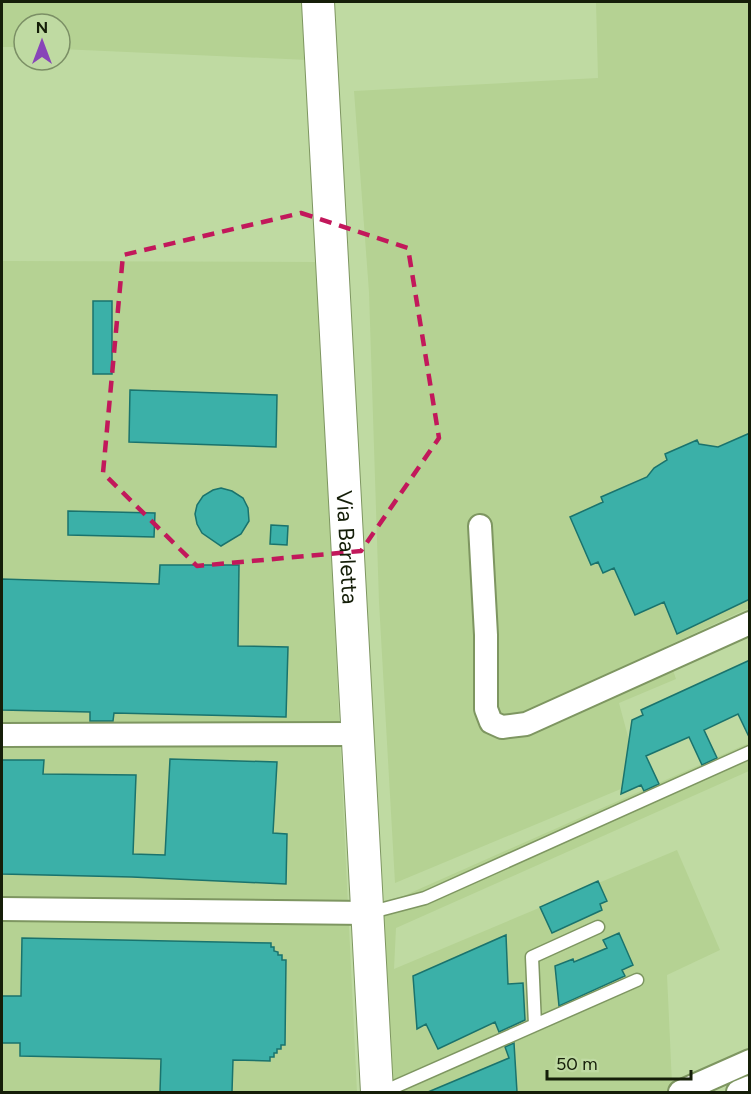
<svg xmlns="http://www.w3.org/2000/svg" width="751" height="1094" font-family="Figtree,sans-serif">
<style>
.built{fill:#b5d293}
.building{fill:#3bb0a8;stroke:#1a736d;stroke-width:1.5}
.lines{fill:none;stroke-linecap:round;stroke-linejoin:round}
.lane-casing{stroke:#7e9661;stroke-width:15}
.street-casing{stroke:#7e9661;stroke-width:26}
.secondary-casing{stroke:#7e9661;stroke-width:34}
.lane{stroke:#fff;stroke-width:12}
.street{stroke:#fff;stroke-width:22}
.secondary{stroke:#fff;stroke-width:32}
.marked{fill:none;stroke:#c2185b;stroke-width:4.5;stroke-dasharray:12 8;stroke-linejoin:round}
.labels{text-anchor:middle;stroke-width:6;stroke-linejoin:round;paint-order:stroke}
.street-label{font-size:22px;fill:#151e09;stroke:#bfdaa2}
</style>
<rect width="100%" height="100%" fill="#bfdaa2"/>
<path class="built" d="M 2,2 L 306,2 L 308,60 L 60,49 L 60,24 L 24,24 L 24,47 L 2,47 Z
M 596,2 L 749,2 L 749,608 L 665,647 L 676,679 L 619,703 L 640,781 L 395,883 L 379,602 L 369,292 L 354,91 L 598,78 Z
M 2,261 L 317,262 L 357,1092 L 2,1092 Z
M 749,743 L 749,771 L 396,928 L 394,969 L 677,850 L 720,950 L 667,975 L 672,1084 L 668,1092 L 392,1092 L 381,906 Z"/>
<path class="building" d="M 93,301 L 112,301 L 112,374 L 93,374 Z
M 130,390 L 277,395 L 276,447 L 129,442 Z
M 750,433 L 750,599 L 677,634 L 664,602 L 635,615 L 614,568 L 603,573 L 598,562 L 591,565 L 570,517 L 603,502 L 601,497 L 647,477 L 654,468 L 667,460 L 665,454 L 697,440 L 699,444 L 718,447 Z
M 221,488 L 232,491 L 243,498 L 248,508 L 249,521 L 241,534 L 221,546 L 202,533 L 197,524 L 195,514 L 197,505 L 203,496 L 213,490 Z
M 68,511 L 155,513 L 154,537 L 68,535 Z
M 271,525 L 288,526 L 287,545 L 270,544 Z
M 160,565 L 239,565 L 238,646 L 288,647 L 286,717 L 114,713 L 113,721 L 90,721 L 90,712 L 2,710 L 2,579 L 159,584 Z
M 750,660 L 750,739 L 738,714 L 704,730 L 717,758 L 702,765 L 689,737 L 646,756 L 659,784 L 644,791 L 641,785 L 621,794 L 632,720 L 643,715 L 641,710 Z
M 170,759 L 277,762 L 273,833 L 287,834 L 286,884 L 132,877 L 2,874 L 2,760 L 44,760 L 43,774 L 136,775 L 133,854 L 165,855 Z
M 598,881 L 607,901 L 600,904 L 602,910 L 552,933 L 540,907 Z
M 619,933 L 633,965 L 622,970 L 625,976 L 559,1006 L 555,966 L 573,959 L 574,962 L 607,948 L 603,940 Z
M 506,935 L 508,984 L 523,983 L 525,1020 L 499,1032 L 495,1022 L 438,1049 L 426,1024 L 417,1029 L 413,976 Z
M 22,938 L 271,943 L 271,947 L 274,947 L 274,951 L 278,952 L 278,955 L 282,955 L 282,960 L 286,960 L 285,1045 L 281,1045 L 281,1049 L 277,1049 L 277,1053 L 274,1053 L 274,1057 L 270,1057 L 270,1061 L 233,1060 L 232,1092 L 160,1092 L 161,1059 L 20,1056 L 20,1043 L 2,1043 L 2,996 L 21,996 Z
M 514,1043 L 517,1092 L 428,1092 L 509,1058 L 505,1047 Z"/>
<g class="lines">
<g class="lane-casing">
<path id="lane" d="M 368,913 L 425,898 L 750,752
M 535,1025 L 532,957 L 598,927
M 383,1092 L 637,980"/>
</g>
<g class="street-casing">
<path id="street" d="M 480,526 L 486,635 L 486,709 L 491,722 L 502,727 L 526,724 L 750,623
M 2,735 L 357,734
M 2,909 L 367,913
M 680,1092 L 750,1061
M 738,1092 L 750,1087"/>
</g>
<g class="secondary-casing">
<g id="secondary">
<path id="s1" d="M 318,2 L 377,1092"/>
</g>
</g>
<use href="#lane" class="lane"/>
<use href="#street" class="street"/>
<use href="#secondary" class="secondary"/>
</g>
<path class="marked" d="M 301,213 L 408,248 L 439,438 L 361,551 L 197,566 L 103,473 L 123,255 Z"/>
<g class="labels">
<g class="street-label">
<text dy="8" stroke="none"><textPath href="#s1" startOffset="546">Via Barletta</textPath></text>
</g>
</g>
<rect width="751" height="1094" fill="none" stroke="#151e09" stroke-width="6"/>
<g transform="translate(42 42)"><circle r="28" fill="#bfdaa2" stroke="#7b8f65" stroke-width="1.5"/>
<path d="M0-4.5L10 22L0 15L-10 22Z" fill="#8844b8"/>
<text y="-9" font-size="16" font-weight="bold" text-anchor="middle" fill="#151e09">N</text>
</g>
<path d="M547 1070v9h144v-9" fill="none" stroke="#151e09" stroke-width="3"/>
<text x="556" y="1070" font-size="18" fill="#151e09" stroke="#bfdaa2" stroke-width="4.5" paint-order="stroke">50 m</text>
</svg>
